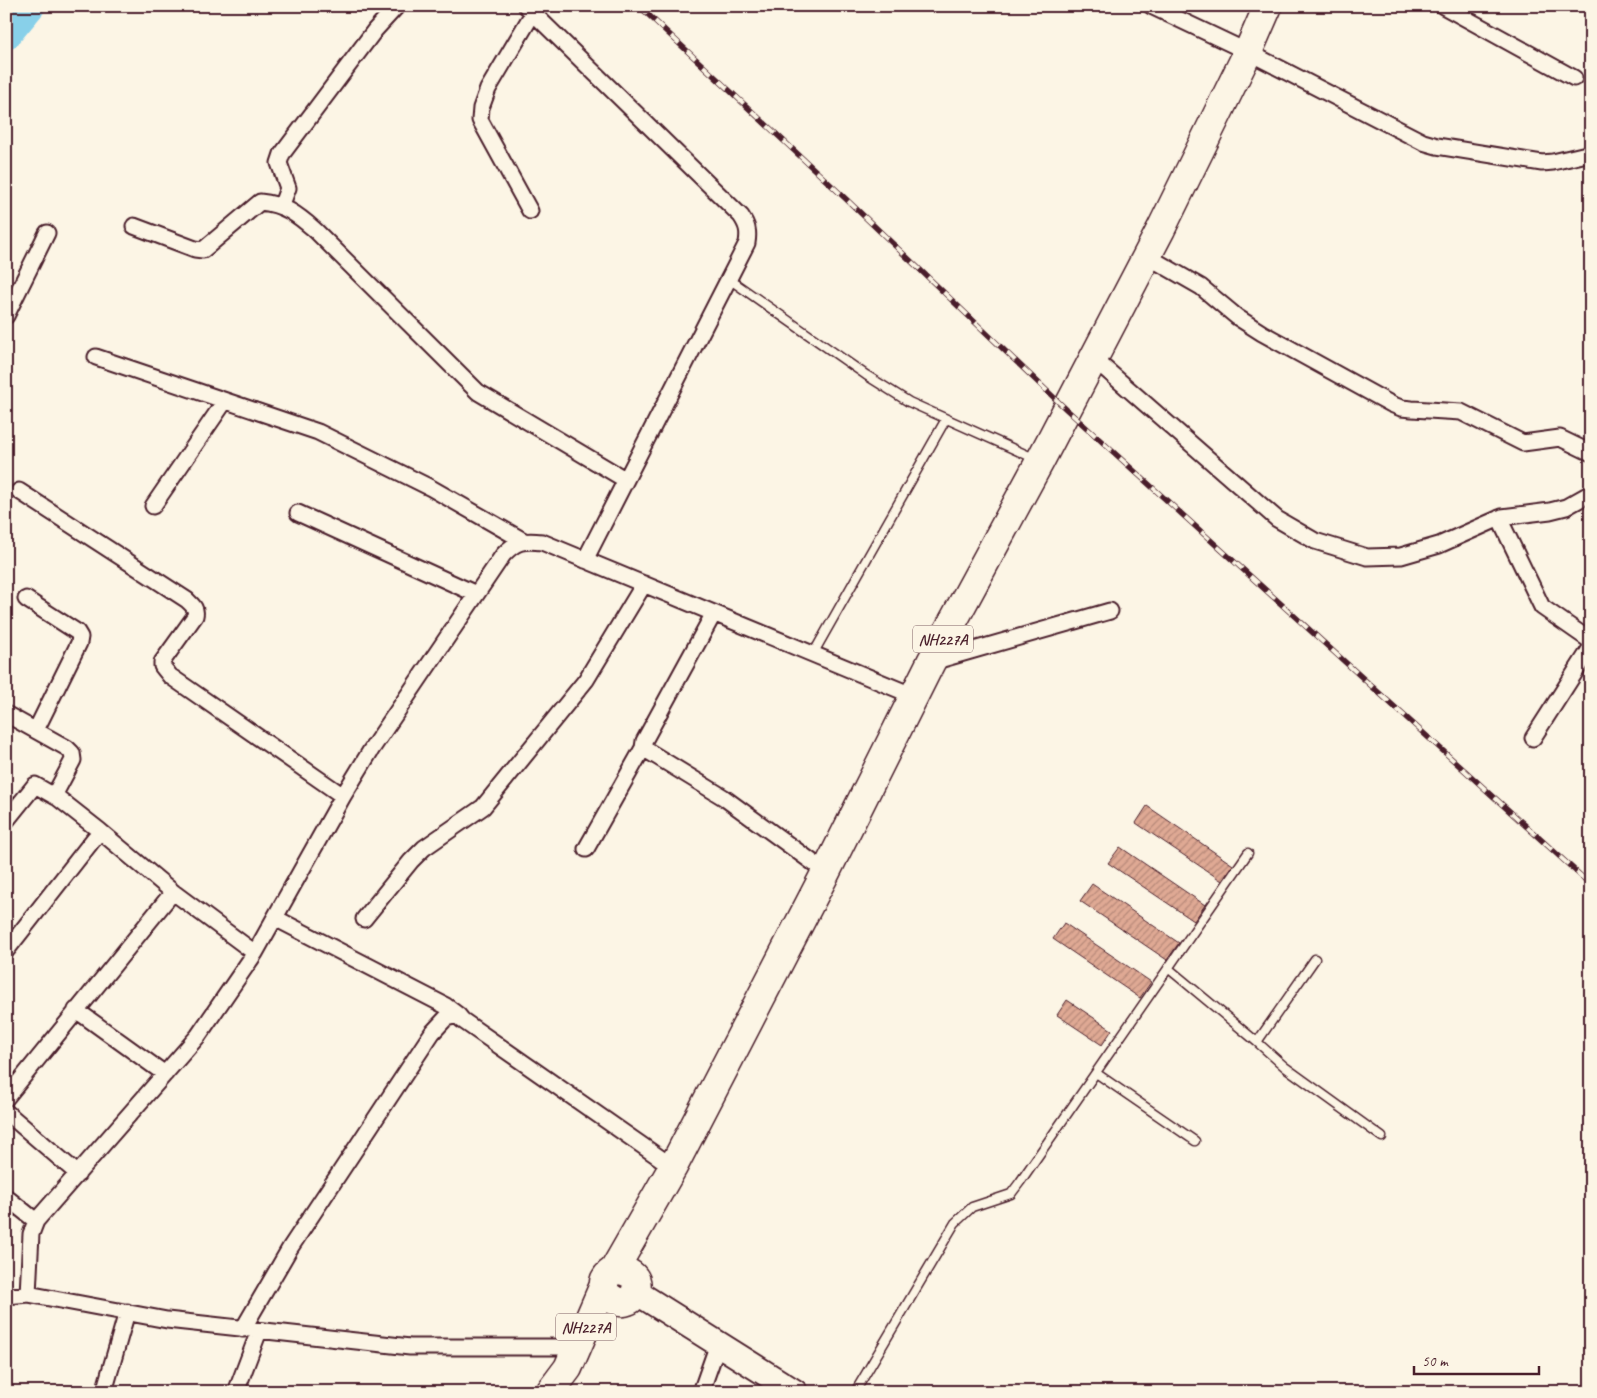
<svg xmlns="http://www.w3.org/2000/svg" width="1597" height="1398" font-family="Caveat,sans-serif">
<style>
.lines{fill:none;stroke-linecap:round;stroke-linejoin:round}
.river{stroke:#88d0e9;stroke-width:30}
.building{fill:url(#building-hatch);stroke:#4a1f2b}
.lane-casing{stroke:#4a1f2b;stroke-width:11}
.street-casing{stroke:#4a1f2b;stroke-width:19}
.primary-casing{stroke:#4a1f2b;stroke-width:28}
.highway-casing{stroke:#4a1f2b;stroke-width:31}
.lane{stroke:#fcf5e5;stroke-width:8}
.street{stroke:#fcf5e5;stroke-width:15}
.primary{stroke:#fcf5e5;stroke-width:24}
.highway{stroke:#fcf5e5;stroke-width:28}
.rail-casing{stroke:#4a1f2b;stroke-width:5.5}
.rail{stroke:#fcf5e5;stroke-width:4;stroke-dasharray:11;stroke-linecap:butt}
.labels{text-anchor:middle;stroke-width:4.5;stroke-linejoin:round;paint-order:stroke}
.shield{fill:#fcf5e5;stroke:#7f5f63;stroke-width:1}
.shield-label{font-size:16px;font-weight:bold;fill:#4a1f2b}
</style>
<defs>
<pattern id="building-hatch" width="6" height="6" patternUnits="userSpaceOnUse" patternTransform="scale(1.25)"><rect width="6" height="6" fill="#dfa994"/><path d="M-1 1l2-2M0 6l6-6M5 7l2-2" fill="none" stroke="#b78979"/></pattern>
</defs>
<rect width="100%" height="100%" fill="#fcf5e5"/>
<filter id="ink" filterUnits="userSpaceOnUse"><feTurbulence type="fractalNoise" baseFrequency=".02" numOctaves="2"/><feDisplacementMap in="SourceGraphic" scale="10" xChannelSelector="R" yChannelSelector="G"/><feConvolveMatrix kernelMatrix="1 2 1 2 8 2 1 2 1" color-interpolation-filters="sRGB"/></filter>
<g filter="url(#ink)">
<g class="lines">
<path class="river" d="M 6,35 L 30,6"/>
</g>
<path class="building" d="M 1147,806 L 1233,865 L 1222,881 L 1136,823 Z
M 1120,847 L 1205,905 L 1194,921 L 1108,863 Z
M 1092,884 L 1179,943 L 1167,960 L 1080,901 Z
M 1064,923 L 1151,982 L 1140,998 L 1053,939 Z
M 1067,1000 L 1112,1030 L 1102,1045 L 1057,1015 Z"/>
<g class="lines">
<g class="lane-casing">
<path id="lane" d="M 729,279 L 866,375 L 909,402 L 1036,459
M 813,654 L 946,419
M 1168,968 L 1257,1042 L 1285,1067 L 1382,1137
M 1257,1042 L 1315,959
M 1096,1073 L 1195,1141
M 855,1392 L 955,1223 L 972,1207 L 1011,1194 L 1020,1182 L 1248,853"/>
</g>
<g class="street-casing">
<path id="street" d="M 526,6 L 741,216 C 747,225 749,231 747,243 L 585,560
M 1151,6 L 1248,52 L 1423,142 L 1437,146 L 1542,163 L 1553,162 L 1591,153
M 1443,6 L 1574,78
M 281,207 L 288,188 L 279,163 L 282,154 L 375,30 L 397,6
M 530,211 L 480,120 L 481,108 L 488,89 L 533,13
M 134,226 L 195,249 L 203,250 L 260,202 C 284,204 298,215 315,230 L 478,392 L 626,480
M 1147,256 L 1201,287 L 1237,317 L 1262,333 L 1391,404 L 1401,408 L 1412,409 L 1461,412 L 1523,443 L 1560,438 L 1591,453
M 6,316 L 47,233
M 96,357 L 318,432 L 431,488 L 524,541
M 1093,358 L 1277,519 L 1315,541 L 1367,557 L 1401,556 L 1439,545 L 1502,517 L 1550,511 L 1566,507 L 1591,493
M 19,491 L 187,600 C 192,605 197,608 195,616 L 162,662 L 162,666 L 170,676 L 343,796
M 153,506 L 225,401
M 298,513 L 476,594
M 1499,518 L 1542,607 L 1588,639 L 1591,644
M 26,599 L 77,632 L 80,637 L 79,643 L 36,730
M 714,613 L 644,741 L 643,748 L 723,797 L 826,872
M 932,662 L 1110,611
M 6,714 L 67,748 L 72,753 L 73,760 L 56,792 L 58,798 L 100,831 L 173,892 L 255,953
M 1533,738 L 1590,649 L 1591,644
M 6,821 L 35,785 L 56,797
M 586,849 L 643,748
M 275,918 L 446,1006 L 458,1015
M 364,919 L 411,861 L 424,848 L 483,807 L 586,680 L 644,584
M 6,951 L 100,831
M 76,1010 L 165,1074
M 6,1098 L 173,892
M 6,1112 L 78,1174
M 6,1197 L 36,1221
M 28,1294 L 31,1234 L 36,1221 L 198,1036 L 255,953 L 343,796 L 371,750 L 503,555 C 516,541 523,540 542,542 L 914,696
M 6,1296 L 28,1294 L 167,1320 L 410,1347 L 577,1347
M 243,1329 L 290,1248 L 432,1033 L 446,1018 L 458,1015 L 462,1020 L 673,1167
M 104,1392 L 127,1312
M 236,1392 L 259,1331
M 701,1392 L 718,1344"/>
</g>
<g class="primary-casing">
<path id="primary" d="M 636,1292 L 795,1392"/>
</g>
<g class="highway-casing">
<path id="highway" d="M 614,1270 C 626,1269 640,1276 636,1290 C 628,1319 584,1289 614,1270 L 673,1167 L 826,872 L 931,662 L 1040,461 L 1161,229 L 1248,52 L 1268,6
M 550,1392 L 568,1368 L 604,1285"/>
</g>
<use href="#lane" class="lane"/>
<use href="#street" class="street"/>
<use href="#primary" class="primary"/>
<use href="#highway" class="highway"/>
<g class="rail-casing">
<path id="rail" d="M 639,6 L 846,199 L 1067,410 L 1591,885"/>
</g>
<use href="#rail" class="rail"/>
</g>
</g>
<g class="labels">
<g class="shield">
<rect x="913" y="625.5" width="60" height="27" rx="4"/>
<rect x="556" y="1313.5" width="60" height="27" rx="4"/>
</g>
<g class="shield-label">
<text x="943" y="645">NH227A</text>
<text x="586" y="1333">NH227A</text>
</g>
</g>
<rect width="1597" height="1398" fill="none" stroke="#fcf5e5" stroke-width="25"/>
<rect x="12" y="12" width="1572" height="1373" fill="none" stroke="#4a1f2b" stroke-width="2" filter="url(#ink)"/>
<path d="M1414 1366v8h125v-8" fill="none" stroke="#4a1f2b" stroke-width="2.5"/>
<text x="1422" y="1366" font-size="15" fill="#4a1f2b" stroke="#fcf5e5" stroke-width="4" paint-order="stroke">50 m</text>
</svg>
